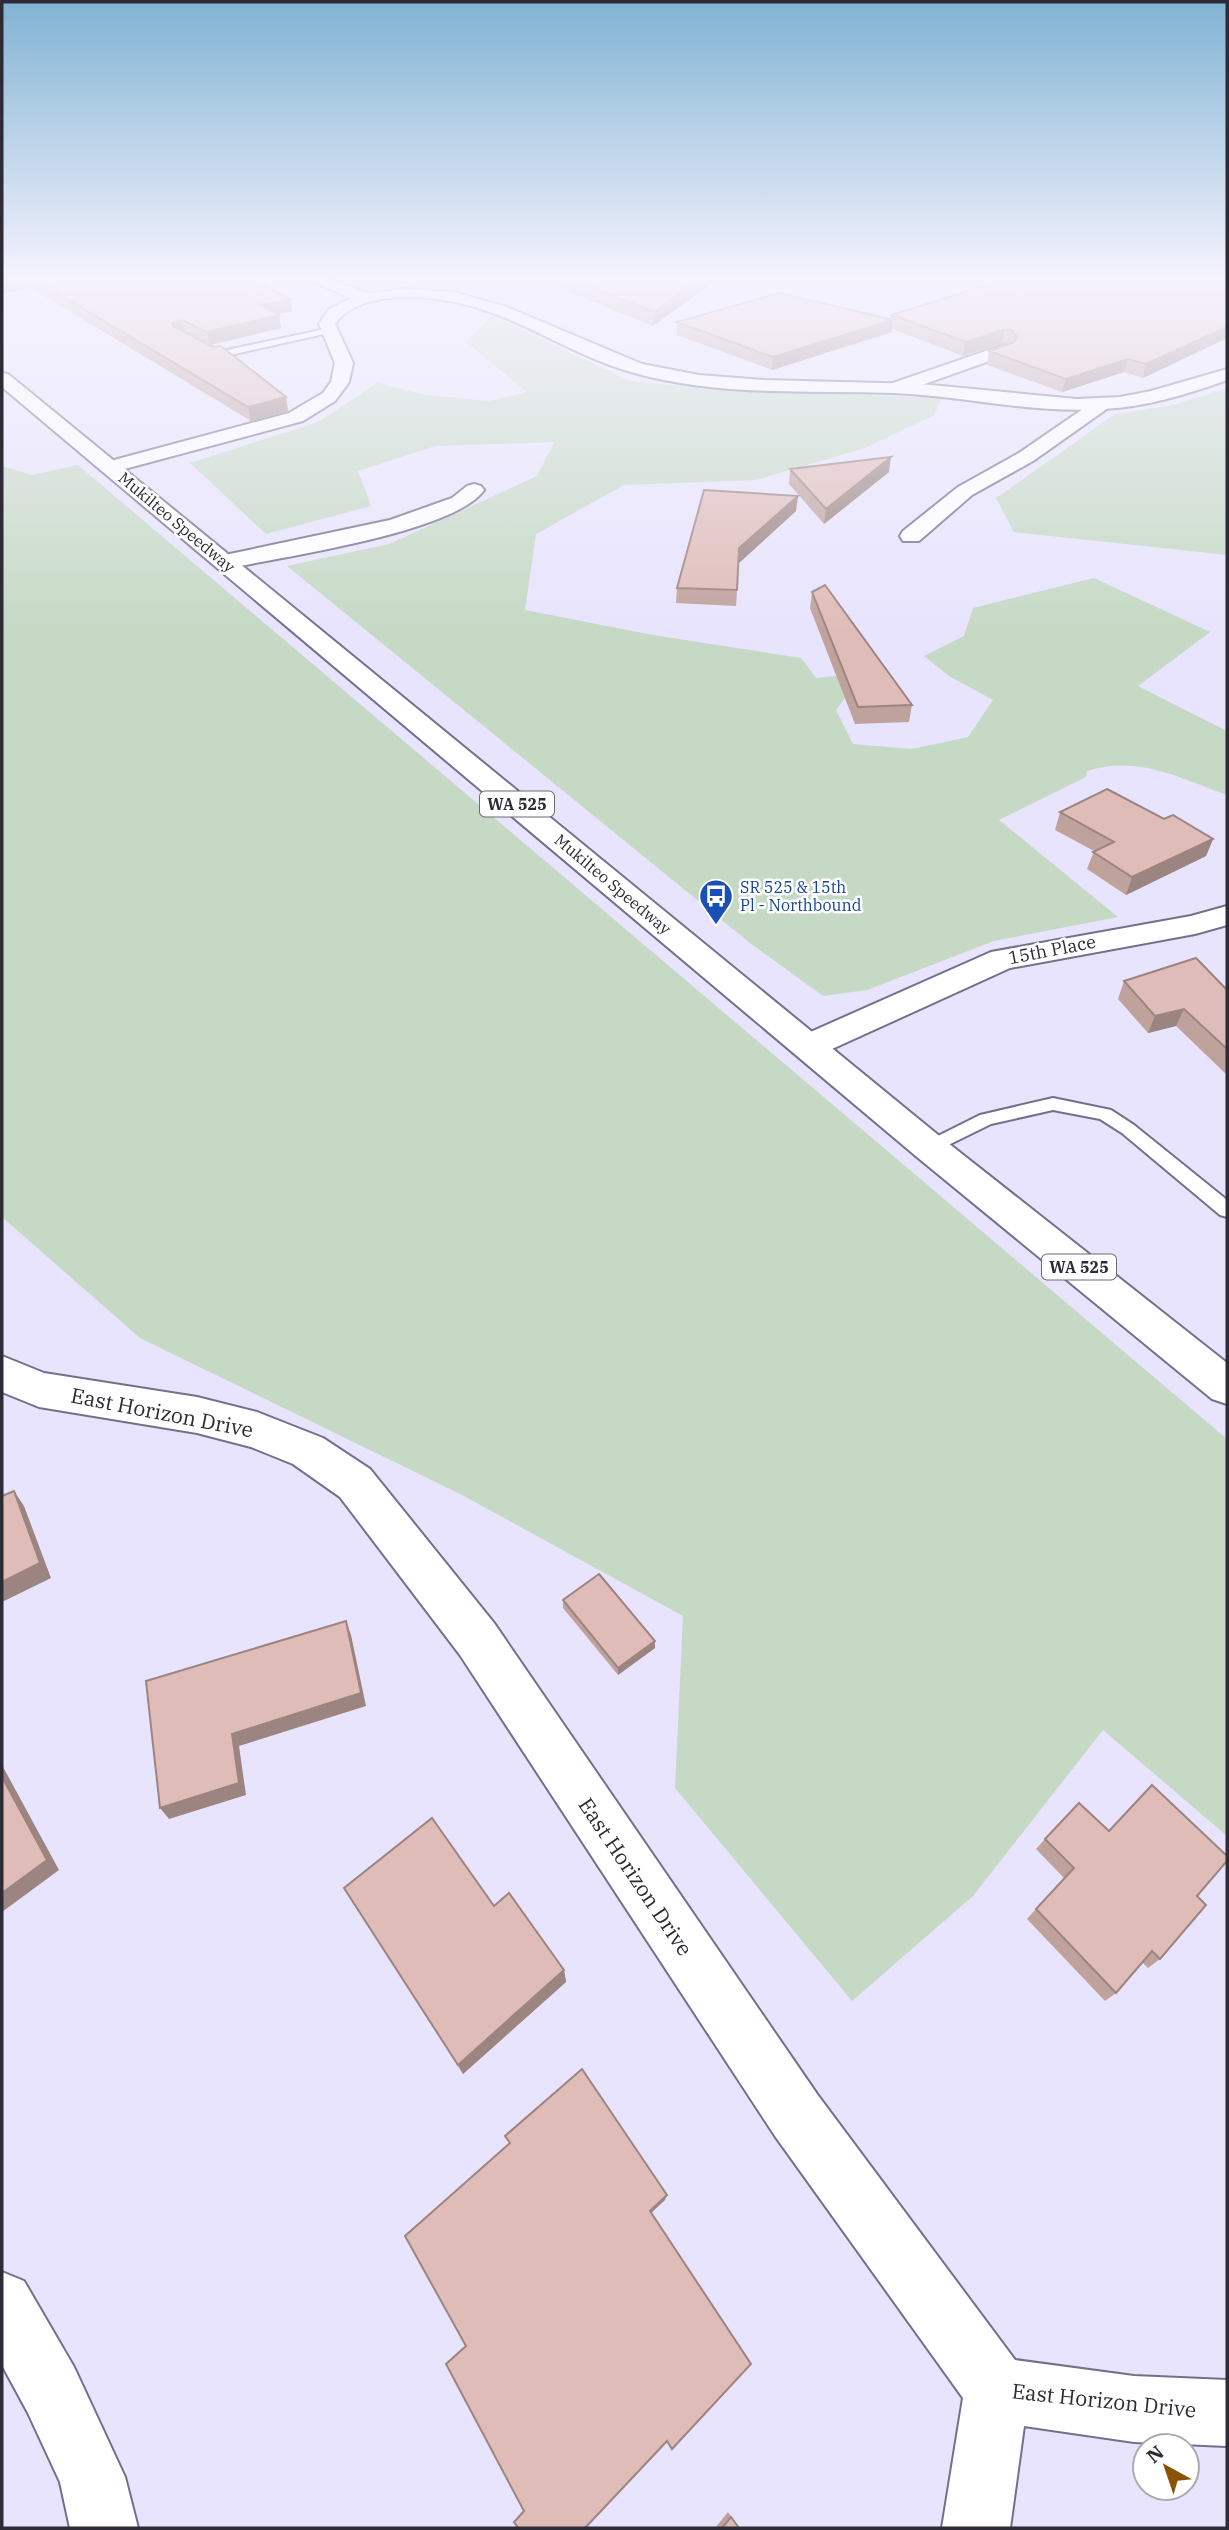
<svg xmlns="http://www.w3.org/2000/svg" width="1229" height="2530" font-family="'IBM Plex Serif',serif">
<style>
.green{fill:#c5d9c4}
.lines{fill:none;stroke-linecap:round;stroke-linejoin:round}
.lane-casing{stroke:#74708b;stroke-width:4}
.street-casing{stroke:#74708b;stroke-width:4}
.secondary-casing{stroke:#74708b;stroke-width:4}
.primary-casing{stroke:#74708b;stroke-width:4}
.lane{fill:#fff;fill-rule:evenodd}
.street{fill:#fff;fill-rule:evenodd}
.secondary{fill:#fff;fill-rule:evenodd}
.primary{fill:#fff;fill-rule:evenodd}
.wall{fill:#c0a29d}
.shaded-wall{fill:#9c8480}
.building{fill:#dfbcb7;stroke:#9c8480;stroke-width:2}
.labels{text-anchor:middle;stroke-width:5;stroke-linejoin:round;paint-order:stroke}
.far-street-label{font-size:16px;fill:#2c2b36;stroke:#fff}
.shield{fill:#fff;stroke:#6b6b72;stroke-width:2}
.shield-label{font-size:16px;font-weight:bold;fill:#2c2b36}
.far-transit-label{font-size:16px;fill:#164399;stroke:#fff;text-anchor:start}
.street-label{font-size:18px;fill:#2c2b36;stroke:#fff}
.near-street-label{font-size:21px;fill:#2c2b36;stroke:#fff}
</style>
<rect width="100%" height="100%" fill="#e8e4fd"/>
<path class="green" d="M 492,316 L 631,381 L 707,389 L 942,398 L 934,415 L 865,448 L 756,480 L 624,485 L 536,534 L 525,610 L 653,635 L 801,658 L 816,678 L 869,673 L 849,692 L 836,710 L 853,744 L 912,749 L 968,737 L 993,700 L 949,676 L 924,656 L 964,636 L 973,608 L 1094,578 L 1210,632 L 1138,686 L 1227,731 L 1227,795 C 1179,778 1138,755 1087,771 L 1086,777 L 999,820 L 1118,917 L 994,941 L 867,990 L 823,996 L 750,943 L 287,566 L 389,544 L 537,476 L 554,442 L 435,446 L 358,471 L 371,506 L 266,534 L 190,463 L 318,422 L 377,383 L 426,395 L 489,401 L 527,392 L 466,342 Z
M 1227,389 L 1227,555 L 1014,532 L 996,498 L 1115,414 L 1168,406 Z
M 78,465 L 1227,1439 L 1227,1836 L 1103,1730 L 973,1896 L 852,2001 L 675,1788 L 683,1616 L 462,1495 L 140,1338 L 2,1217 L 2,466 L 32,475 Z"/>
<g class="lines">
<g class="lane-casing">
<path id="lane" d="M 330,328 L 333,332 L 217,358 L 202,349 L 206,346 L 218,352 Z
M 1053,1098 L 1111,1110 L 1134,1125 L 1227,1200 L 1227,1217 L 1220,1215 L 1122,1133 L 1100,1119 L 1053,1110 L 991,1124 L 930,1154 L 924,1153 L 921,1148 L 924,1143 L 980,1115 Z"/>
</g>
<g class="street-casing">
<path id="street" d="M 1003,345 L 1009,346 L 1012,350 L 1009,354 L 902,392 L 890,392 L 887,388 L 890,384 Z
M 1102,398 L 1108,400 L 1111,404 L 1108,408 L 1033,461 L 972,495 L 919,541 L 903,541 L 900,536 L 903,531 L 958,487 L 1019,453 L 1096,400 Z
M 474,484 L 481,486 L 484,490 C 454,533 280,557 225,569 L 217,567 L 214,562 L 217,557 L 225,555 L 390,520 L 452,498 L 467,486 Z
M 1227,906 L 1227,925 L 1195,934 L 1010,968 L 821,1054 L 809,1057 L 797,1054 L 792,1046 L 797,1038 L 991,952 L 1191,916 Z
M 2,1356 L 44,1373 L 197,1397 L 257,1412 L 323,1438 L 370,1469 L 494,1623 L 817,2094 L 1015,2360 L 1134,2376 L 1227,2380 L 1227,2446 L 1134,2442 L 1024,2426 L 1010,2528 L 942,2528 L 963,2398 L 775,2136 L 460,1655 L 340,1497 L 293,1464 L 251,1447 L 197,1433 L 39,1407 L 2,1392 Z
M 2,2272 L 24,2281 L 74,2367 L 125,2477 L 138,2528 L 70,2528 L 60,2482 L 28,2413 L 2,2365 Z"/>
</g>
<g class="secondary-casing">
<path id="secondary" d="M 303,278 L 326,278 L 368,293 L 404,289 L 454,292 L 507,307 L 642,364 L 699,375 L 764,380 L 920,384 L 1077,399 L 1120,397 L 1151,391 L 1227,369 L 1227,380 C 1188,394 1146,407 1104,409 C 1034,414 964,396 894,393 C 806,390 717,397 631,372 C 570,355 517,314 454,302 C 420,295 357,291 335,324 L 353,363 L 349,382 L 335,401 L 303,421 L 117,471 L 103,471 L 100,467 L 103,463 L 289,413 L 323,393 L 331,382 L 335,363 L 319,324 L 329,309 L 351,298 Z"/>
</g>
<g class="primary-casing">
<path id="primary" d="M 2,373 L 8,374 L 943,1139 L 1227,1363 L 1227,1404 L 1212,1399 L 917,1157 L 2,387 Z"/>
</g>
<use href="#lane" class="lane"/>
<use href="#street" class="street"/>
<use href="#secondary" class="secondary"/>
<use href="#primary" class="primary"/>
</g>
<path class="wall" d="M 2,278 L 248,278 L 290,299 L 292,311 L 279,315 L 281,328 L 210,345 L 286,397 L 288,411 L 251,421 L 31,288 Z
M 547,278 L 719,278 L 653,326 L 567,291 Z
M 1227,278 L 1227,338 L 1143,378 L 1124,372 L 1062,392 L 987,365 L 989,351 L 1009,343 L 1002,343 L 963,356 L 892,329 L 892,332 L 772,370 L 677,335 L 677,322 L 891,319 L 892,315 Z
M 790,469 L 889,472 L 824,524 L 789,484 Z
M 796,511 L 739,563 L 736,606 L 676,603 L 677,588 Z
M 812,592 L 912,705 L 909,722 L 855,724 L 810,608 Z
M 1060,812 L 1164,819 L 1213,839 L 1206,856 L 1126,895 L 1087,869 L 1094,851 L 1055,830 Z
M 1124,981 L 1227,990 L 1227,1075 L 1176,1026 L 1148,1033 L 1118,999 Z
M 563,1600 L 655,1641 L 655,1648 L 618,1675 L 563,1608 Z
M 1109,1831 L 1197,1896 L 1160,1959 L 1148,1968 L 1142,1962 L 1116,1993 L 1105,2001 L 1027,1919 L 1064,1878 L 1036,1849 L 1045,1839 Z
M 344,1888 L 494,1906 L 564,1970 L 566,1982 L 463,2074 Z
M 728,2512 L 739,2528 L 715,2528 Z"/>
<path class="shaded-wall" d="M 12,278 L 28,278 L 31,288 L 2,294 L 2,280 Z
M 702,278 L 719,278 L 653,326 L 654,312 Z
M 290,299 L 292,311 L 262,318 L 260,305 Z
M 279,315 L 281,328 L 210,345 L 207,332 Z
M 182,320 L 185,333 L 175,336 L 172,323 Z
M 893,320 L 892,332 L 772,370 L 773,357 Z
M 1227,327 L 1227,338 L 1143,378 L 1146,364 Z
M 1005,329 L 1002,343 L 963,356 L 966,342 Z
M 1128,359 L 1124,372 L 1062,392 L 1066,379 Z
M 286,397 L 288,411 L 251,421 L 248,407 Z
M 891,457 L 889,472 L 824,524 L 826,509 Z
M 798,496 L 796,511 L 738,564 L 739,548 Z
M 1213,839 L 1206,856 L 1126,895 L 1132,877 Z
M 1184,1009 L 1176,1026 L 1148,1033 L 1155,1016 Z
M 14,1491 L 24,1506 L 51,1578 L 2,1602 L 2,1582 Z
M 346,1621 L 351,1635 L 366,1706 L 239,1746 L 246,1795 L 169,1819 L 160,1808 L 232,1734 Z
M 655,1641 L 655,1648 L 618,1675 L 618,1668 Z
M 2,1765 L 59,1870 L 2,1912 Z
M 564,1970 L 566,1982 L 463,2074 L 458,2065 Z
M 667,2195 L 665,2200 L 649,2215 L 650,2211 Z"/>
<path class="building" d="M 32,278 L 248,278 L 290,299 L 260,305 L 279,315 L 207,332 L 182,320 L 172,323 L 173,326 L 213,347 L 221,346 L 286,397 L 248,407 Z
M 568,278 L 702,278 L 654,312 Z
M 1008,278 L 1227,278 L 1227,327 L 1146,364 L 1128,359 L 1066,379 L 989,351 L 1014,342 L 1017,337 L 1012,330 L 1005,329 L 966,342 L 892,315 Z
M 779,293 L 893,320 L 773,357 L 677,322 Z
M 891,457 L 826,509 L 790,469 Z
M 704,490 L 798,496 L 739,548 L 737,590 L 677,588 Z
M 825,585 L 912,705 L 858,707 L 812,592 Z
M 1107,789 L 1164,819 L 1173,815 L 1213,839 L 1132,877 L 1093,852 L 1114,842 L 1060,812 Z
M 1196,958 L 1227,990 L 1227,1049 L 1184,1009 L 1155,1016 L 1124,981 Z
M 14,1491 L 40,1563 L 2,1582 L 2,1496 Z
M 599,1574 L 655,1641 L 618,1668 L 563,1600 Z
M 346,1621 L 361,1693 L 232,1734 L 239,1783 L 160,1808 L 146,1681 Z
M 2,1777 L 47,1860 L 2,1893 Z
M 1152,1785 L 1227,1856 L 1227,1861 L 1197,1896 L 1206,1905 L 1160,1959 L 1152,1951 L 1116,1993 L 1036,1909 L 1074,1868 L 1045,1839 L 1079,1803 L 1109,1831 Z
M 432,1818 L 494,1906 L 509,1893 L 564,1970 L 458,2065 L 344,1888 Z
M 582,2069 L 667,2195 L 650,2211 L 751,2364 L 672,2449 L 667,2441 L 585,2528 L 518,2528 L 514,2522 L 524,2511 L 446,2364 L 466,2346 L 405,2236 L 510,2143 L 505,2136 Z
M 731,2517 L 739,2528 L 722,2528 Z"/>
<linearGradient id="sky" x2="0" y2="1"><stop stop-color="#81b3d3"/><stop offset="0.44" stop-color="#f5f3fe"/><stop offset="1" stop-color="#f5f3fe" stop-opacity="0"/></linearGradient>
<rect width="1229" height="632" fill="url(#sky)"/>
<defs>
<g id="bus-pin" transform="scale(1.75)"><path d="M0 17L-7.5 6A9.5 9.5 0 1 1 7.5 6Z" fill="#1a4fb4" stroke="#fff"/><path d="M-5-6H5V4H4V6H2V4H-2V6H-4V4H-5ZM-3.5-4V0h7V-4ZM-3.5 1.2v1.5H-2V1.2ZM2 1.2v1.5H3.5V1.2Z" fill="#fff"/></g>
</defs>
<g fill-rule="evenodd">
<use href="#bus-pin" x="716" y="896"/>
</g>
<g class="labels">
<g class="far-street-label">
<text transform="translate(177 522) rotate(40)" y="6">Mukilteo Speedway</text>
<text transform="translate(613 884) rotate(40)" y="6">Mukilteo Speedway</text>
</g>
<g class="shield">
<rect x="480" y="791.5" width="74" height="25" rx="5"/>
<rect x="1042" y="1254.5" width="74" height="25" rx="5"/>
</g>
<g class="shield-label">
<text x="517" y="810">WA 525</text>
<text x="1079" y="1273">WA 525</text>
</g>
<g class="far-transit-label">
<text x="740" y="893">SR 525 &amp; 15th<tspan x="740" dy="18">Pl - Northbound</tspan></text>
</g>
<g class="street-label">
<text transform="translate(1052 950) rotate(-11)" y="6">15th Place</text>
</g>
<g class="near-street-label">
<text transform="translate(162 1413) rotate(11)" y="7">East Horizon Drive</text>
<text transform="translate(635 1877) rotate(56)" y="7">East Horizon Drive</text>
<text transform="translate(1104 2401) rotate(6)" y="7">East Horizon Drive</text>
</g>
</g>
<rect width="1229" height="2530" fill="none" stroke="#2c2b36" stroke-width="7"/>
<g transform="translate(1166 2467) rotate(320)"><circle r="33" fill="#ffffff" stroke="#abaaaf" stroke-width="2"/>
<path d="M0-5L12 26L0 18L-12 26Z" fill="#895204"/>
<text y="-10" font-size="19" font-weight="bold" text-anchor="middle" fill="#2c2b36">N</text>
</g>
</svg>
